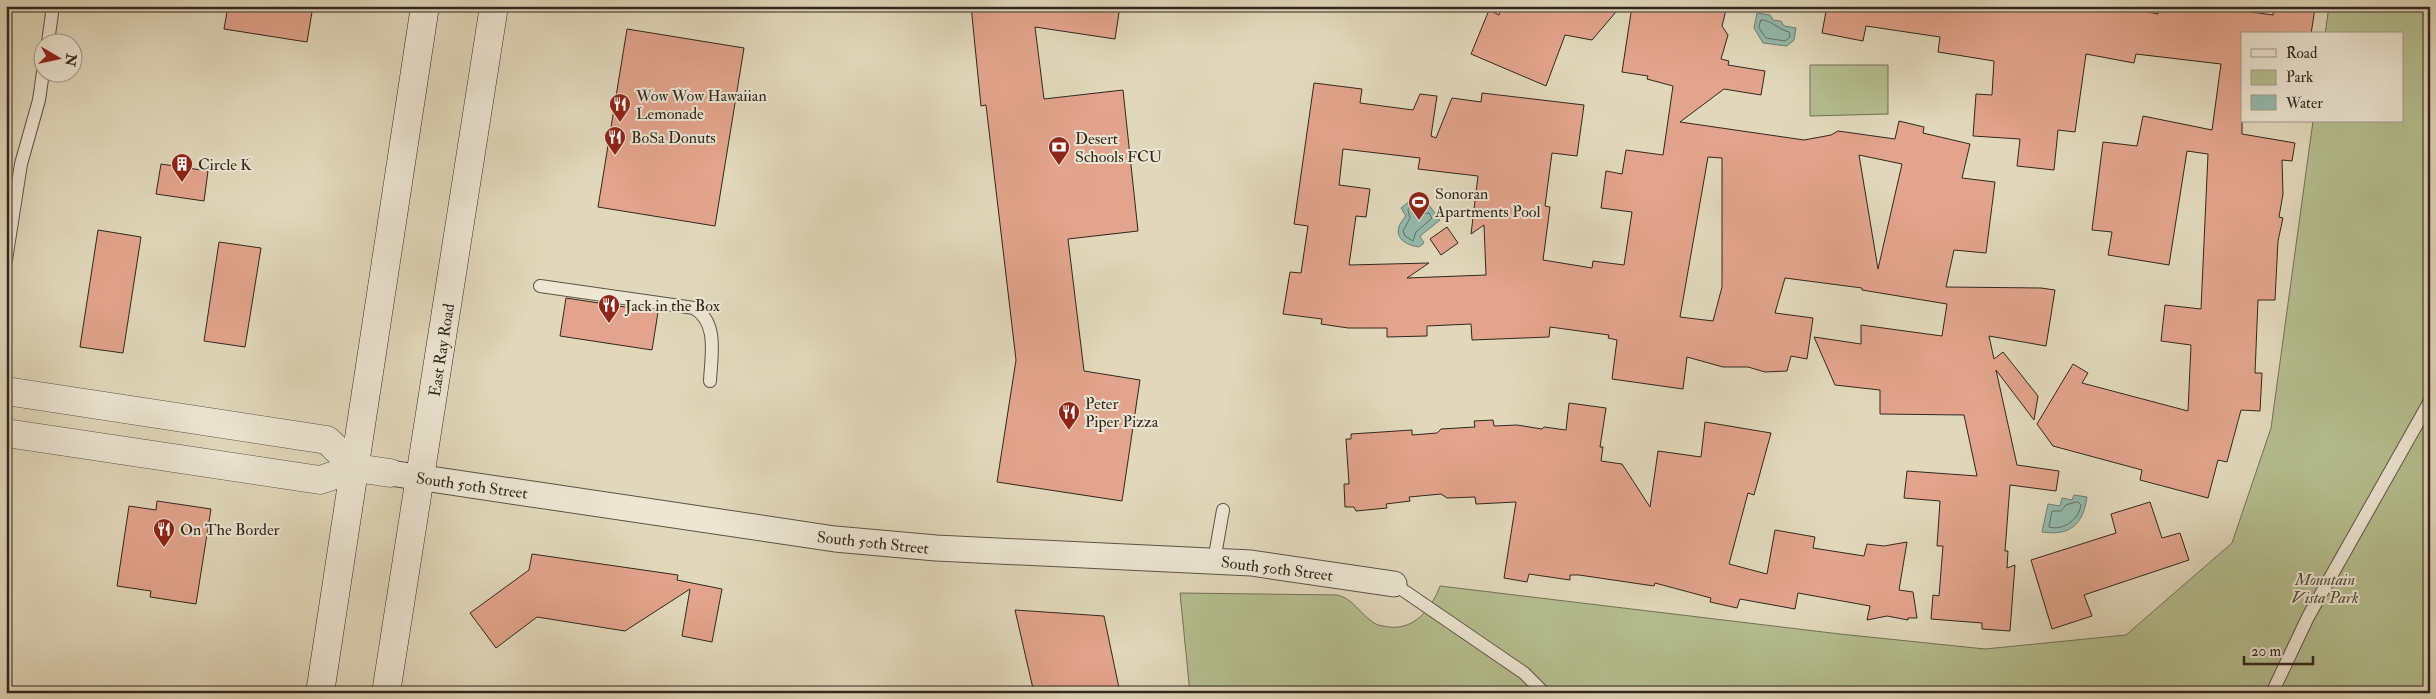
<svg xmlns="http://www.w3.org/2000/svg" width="2436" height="699" font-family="'IM FELL Double Pica',serif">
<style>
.green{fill:#b4be8f;stroke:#727256}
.water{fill:#94baae;stroke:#6c7f74}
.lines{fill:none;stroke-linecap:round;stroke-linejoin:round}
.shore{stroke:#627066;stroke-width:1}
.building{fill:#e2a48c;stroke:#31271d;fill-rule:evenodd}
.service-casing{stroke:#5d5344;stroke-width:14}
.minor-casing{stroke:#5d5344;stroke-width:27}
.tertiary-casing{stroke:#5d5344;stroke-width:29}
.secondary-casing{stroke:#31271d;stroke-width:29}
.service{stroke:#ece6d3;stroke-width:12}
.minor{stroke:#ece6d3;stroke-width:25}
.tertiary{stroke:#ece6d3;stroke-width:28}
.secondary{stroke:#ece6d3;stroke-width:28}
.labels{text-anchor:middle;stroke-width:4;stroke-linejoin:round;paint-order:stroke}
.poi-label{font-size:16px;fill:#31271d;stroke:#ece6d3;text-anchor:start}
.street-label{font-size:16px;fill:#31271d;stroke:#ece6d3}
.park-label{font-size:16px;font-style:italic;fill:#524d3a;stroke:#ece6d3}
</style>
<rect width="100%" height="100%" fill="#e1d8bb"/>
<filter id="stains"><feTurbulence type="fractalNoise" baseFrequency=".004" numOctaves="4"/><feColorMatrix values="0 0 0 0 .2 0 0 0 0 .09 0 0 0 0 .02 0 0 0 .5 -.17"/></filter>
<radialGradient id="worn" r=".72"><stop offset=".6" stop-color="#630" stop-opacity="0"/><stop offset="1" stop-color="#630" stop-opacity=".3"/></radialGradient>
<path class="green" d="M 2329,6 L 2430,6 L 2430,693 L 1190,693 L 1180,593 L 1337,595 C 1353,598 1360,614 1374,623 C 1378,626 1384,626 1389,627 C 1415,630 1432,608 1440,586 L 1840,634 L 1985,649 L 2126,635 L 2232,543 L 2271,428 L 2313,121 L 2402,121 L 2402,34 L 2325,34 Z
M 1810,65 L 1888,65 L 1888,114 L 1810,116 Z"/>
<path class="water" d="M 1757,13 L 1770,15 L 1773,20 L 1781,21 L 1784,26 L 1796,28 L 1794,40 L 1787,46 L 1763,43 L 1754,28 Z
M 1412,199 L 1422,209 L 1429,205 L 1440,220 L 1420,236 L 1424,243 L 1419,247 C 1399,244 1391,232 1406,216 L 1401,208 Z
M 2074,495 L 2087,497 C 2083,525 2070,536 2042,532 L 2048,504 L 2060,506 L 2062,498 L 2072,500 Z"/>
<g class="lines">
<path class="shore" d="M 1761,20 C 1770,19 1779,30 1789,32 L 1790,37 L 1785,41 L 1766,38 L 1759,28 Z
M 1411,207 L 1420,214 L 1429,213 L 1432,218 L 1416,232 L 1413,241 L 1405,236 L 1403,231 L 1410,218 L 1408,210 Z
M 2078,502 L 2081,505 C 2079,519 2064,531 2049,527 L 2052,511 L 2061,511 L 2066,505 Z"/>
</g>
<path class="building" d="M 228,6 L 313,6 L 307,42 L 224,29 Z
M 971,6 L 1120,6 L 1115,39 L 1035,27 L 1044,99 L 1123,90 L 1138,231 L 1068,239 L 1084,371 L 1140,380 L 1122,501 L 997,482 L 1016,360 L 986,105 L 981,106 Z
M 1502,6 L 1621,6 L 1592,40 L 1565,35 L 1546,86 L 1471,54 L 1489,10 L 1499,15 Z
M 1632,6 L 1727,6 L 1722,26 L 1728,35 L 1721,59 L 1729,61 L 1728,65 L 1765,71 L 1761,95 L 1724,89 L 1680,122 L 1804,140 L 1831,135 L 1838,131 L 1895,139 L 1899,121 L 1924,127 L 1923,133 L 1970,144 L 1962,178 L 1995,182 L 1986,253 L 1954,250 L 1946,287 L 2041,288 L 2055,290 L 2046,346 L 1989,336 L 1994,359 L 2003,352 L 2038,396 L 2034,420 L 1996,370 L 2017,465 L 2059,471 L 2056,491 L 2010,485 L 2005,551 L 2008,551 L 2007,568 L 2015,565 L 2010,631 L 1982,629 L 1982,623 L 1931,619 L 1933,595 L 1939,596 L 1943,546 L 1937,546 L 1940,501 L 1904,498 L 1907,471 L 1977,476 L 1964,415 L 1880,414 L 1880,390 L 1835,385 L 1814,337 L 1861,344 L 1861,325 L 1942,336 L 1947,304 L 1862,290 L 1862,288 L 1785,278 L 1775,313 L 1813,318 L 1807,359 L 1791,356 L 1787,371 L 1765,372 L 1748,367 L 1723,367 L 1687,357 L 1683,389 L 1612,379 L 1617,340 L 1608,338 L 1609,335 L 1550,327 L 1549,337 L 1472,340 L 1471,324 L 1427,326 L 1427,336 L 1387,337 L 1387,328 L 1348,328 L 1321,324 L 1322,319 L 1283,314 L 1290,272 L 1301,273 L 1308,226 L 1294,224 L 1314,83 L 1362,89 L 1360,103 L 1413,110 L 1420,94 L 1437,96 L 1431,136 L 1436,138 L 1452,98 L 1481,102 L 1482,93 L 1584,105 L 1577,156 L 1552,153 L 1545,206 L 1550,207 L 1543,260 L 1592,268 L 1593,261 L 1624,265 L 1632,212 L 1601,208 L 1606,171 L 1622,174 L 1626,150 L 1663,155 L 1673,86 L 1647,79 L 1648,76 L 1622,72 ZM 1343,149 L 1420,158 L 1418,169 L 1478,176 L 1471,234 L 1484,225 L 1486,275 L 1407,278 L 1429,263 L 1349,265 L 1356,216 L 1366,217 L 1370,189 L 1339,185 ZM 1859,155 L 1902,164 L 1878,269 ZM 1708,157 L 1722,158 L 1722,287 L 1713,321 L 1680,317 Z
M 1827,6 L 2120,6 L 2158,14 L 2159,6 L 2207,6 L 2273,15 L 2274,6 L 2315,8 L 2311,34 L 2242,34 L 2242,134 L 2295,143 L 2292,161 L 2282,160 L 2283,194 L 2279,217 L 2283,218 L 2278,241 L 2275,300 L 2258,300 L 2255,373 L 2262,373 L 2260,411 L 2241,410 L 2227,462 L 2218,460 L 2208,498 L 2140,480 L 2142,470 L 2053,446 L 2037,424 L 2073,364 L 2088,373 L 2082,383 L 2188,411 L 2191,345 L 2161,341 L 2165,305 L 2201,309 L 2208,154 L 2187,151 L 2169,265 L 2108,255 L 2112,232 L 2092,230 L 2103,142 L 2137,146 L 2143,116 L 2212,130 L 2221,64 L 2136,54 L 2134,63 L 2086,54 L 2075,132 L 2058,130 L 2054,170 L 2017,166 L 2020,139 L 1973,136 L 1976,94 L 1992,95 L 1994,61 L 1938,52 L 1940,37 L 1866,26 L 1863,41 L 1822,33 Z
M 627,29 L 744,48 L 715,226 L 598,207 Z
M 161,164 L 208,171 L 204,201 L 156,194 Z
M 1447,227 L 1458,243 L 1441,255 L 1430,239 Z
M 98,230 L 141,237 L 123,353 L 80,347 Z
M 219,242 L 261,248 L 245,347 L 204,341 Z
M 566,298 L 658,312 L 652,350 L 560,336 Z
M 1569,403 L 1606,408 L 1600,447 L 1603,447 L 1601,461 L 1622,464 L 1650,507 L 1658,451 L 1701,457 L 1705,422 L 1771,433 L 1754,495 L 1748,493 L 1729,564 L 1767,574 L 1775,530 L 1815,537 L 1813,548 L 1864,556 L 1867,544 L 1884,546 L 1907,542 L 1899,590 L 1913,592 L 1917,618 L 1908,618 L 1908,620 L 1887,616 L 1867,620 L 1870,606 L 1798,593 L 1795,609 L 1740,599 L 1737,608 L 1710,602 L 1711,598 L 1655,583 L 1654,586 L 1579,575 L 1570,575 L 1570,580 L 1529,574 L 1527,582 L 1504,578 L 1516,502 L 1476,504 L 1475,497 L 1447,498 L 1441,494 L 1409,497 L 1410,501 L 1386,504 L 1387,508 L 1356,511 L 1354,507 L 1345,507 L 1344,484 L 1349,484 L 1346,439 L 1351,439 L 1351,434 L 1412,430 L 1412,435 L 1437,433 L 1441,429 L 1475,427 L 1474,421 L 1493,420 L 1494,426 L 1517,425 L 1542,429 L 1544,427 L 1566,430 Z
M 157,501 L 211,509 L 196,604 L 150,597 L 151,591 L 117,586 L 129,506 L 156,510 Z
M 2150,502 L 2162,538 L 2180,533 L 2189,560 L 2084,595 L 2092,616 L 2052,629 L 2031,560 L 2116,533 L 2111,514 Z
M 532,554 L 678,575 L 677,580 L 722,589 L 712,642 L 682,636 L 690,589 L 625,631 L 537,617 L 496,648 L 470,613 L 529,570 Z
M 1015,610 L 1104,616 L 1120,693 L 1034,693 Z"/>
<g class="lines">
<g class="service-casing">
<path id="service" d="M 48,42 L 53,6
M 6,260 L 21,164 L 39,100 L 43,72
M 540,286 L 694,308 C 719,323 711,356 710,381
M 1214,561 L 1223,510
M 1394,584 L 1524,673 L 1544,693
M 2272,693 L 2308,617 L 2430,401"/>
</g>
<g class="minor-casing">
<path id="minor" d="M 390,473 L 835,539 L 936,548 L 1251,563 L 1394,584"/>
</g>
<g class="tertiary-casing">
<path id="tertiary" d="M 6,391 L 327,440 L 356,468
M 6,433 L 320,480 L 356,468 L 390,473"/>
</g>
<g class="secondary-casing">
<path id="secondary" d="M 320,693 L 425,6
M 386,693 L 494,6"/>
</g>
<use href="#service" class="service"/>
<use href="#minor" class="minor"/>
<use href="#tertiary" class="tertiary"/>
<use href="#secondary" class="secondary"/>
</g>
<defs>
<g id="restaurant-pin" transform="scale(1.125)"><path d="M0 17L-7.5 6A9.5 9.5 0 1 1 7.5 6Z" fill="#8f2418" stroke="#ece6d3"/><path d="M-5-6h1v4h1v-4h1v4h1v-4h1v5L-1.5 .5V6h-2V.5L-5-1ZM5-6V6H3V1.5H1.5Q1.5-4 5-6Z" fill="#fff"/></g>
<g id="bank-pin" transform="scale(1.125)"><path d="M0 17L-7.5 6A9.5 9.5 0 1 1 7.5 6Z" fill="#8f2418" stroke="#ece6d3"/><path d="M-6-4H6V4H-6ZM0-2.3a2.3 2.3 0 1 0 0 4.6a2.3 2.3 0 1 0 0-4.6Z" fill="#fff"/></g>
<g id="building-pin" transform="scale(1.125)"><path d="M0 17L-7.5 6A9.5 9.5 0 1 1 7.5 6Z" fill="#8f2418" stroke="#ece6d3"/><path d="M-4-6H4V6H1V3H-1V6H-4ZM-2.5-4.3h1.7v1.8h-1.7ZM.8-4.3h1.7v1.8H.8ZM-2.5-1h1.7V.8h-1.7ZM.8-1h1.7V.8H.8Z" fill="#fff"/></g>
<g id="stadium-pin" transform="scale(1.125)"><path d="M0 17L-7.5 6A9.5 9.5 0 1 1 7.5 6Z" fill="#8f2418" stroke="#ece6d3"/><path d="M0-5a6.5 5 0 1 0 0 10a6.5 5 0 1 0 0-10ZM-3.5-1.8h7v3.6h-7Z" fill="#fff"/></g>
</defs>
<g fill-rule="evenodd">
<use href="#restaurant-pin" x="620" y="104"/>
<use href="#restaurant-pin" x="615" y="137"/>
<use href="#bank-pin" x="1059" y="147"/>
<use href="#building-pin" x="182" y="164"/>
<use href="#stadium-pin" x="1419" y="202"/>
<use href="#restaurant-pin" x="609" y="305"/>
<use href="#restaurant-pin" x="1069" y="412"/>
<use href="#restaurant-pin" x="164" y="529"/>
</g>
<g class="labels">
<g class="poi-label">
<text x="636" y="101">Wow Wow Hawaiian<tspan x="636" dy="18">Lemonade</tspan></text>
<text x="631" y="143">BoSa Donuts</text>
<text x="1075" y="144">Desert<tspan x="1075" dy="18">Schools FCU</tspan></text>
<text x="198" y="170">Circle K</text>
<text x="1435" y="199">Sonoran<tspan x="1435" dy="18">Apartments Pool</tspan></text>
<text x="625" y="311">Jack in the Box</text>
<text x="1085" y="409">Peter<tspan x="1085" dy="18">Piper Pizza</tspan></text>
<text x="180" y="535">On The Border</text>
</g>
<g class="street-label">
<text transform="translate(441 350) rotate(-81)" y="6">East Ray Road</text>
<text transform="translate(472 485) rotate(8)" y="6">South 50th Street</text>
<text transform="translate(873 542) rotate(6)" y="6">South 50th Street</text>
<text transform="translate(1277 568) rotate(7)" y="6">South 50th Street</text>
</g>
<g class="park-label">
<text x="2325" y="585">Mountain<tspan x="2325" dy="18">Vista Park</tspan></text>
</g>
</g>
<rect width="2436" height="699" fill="none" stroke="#e1d8bb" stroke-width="25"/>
<rect x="8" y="8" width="2421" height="684" fill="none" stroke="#31271d" stroke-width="2.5"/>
<rect x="12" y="12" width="2411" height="674" fill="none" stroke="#31271d"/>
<rect x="2241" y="32" width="162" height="90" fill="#ece6d3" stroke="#a19a8a"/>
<rect x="2251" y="49" width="25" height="8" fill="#ece6d3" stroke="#a19a8a"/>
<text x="2286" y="58" font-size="15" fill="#31271d">Road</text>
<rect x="2251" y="70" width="25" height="15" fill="#b4be8f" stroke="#a19a8a"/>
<text x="2286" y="82" font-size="15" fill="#31271d">Park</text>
<rect x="2251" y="95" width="25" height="15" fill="#94baae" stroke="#a19a8a"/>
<text x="2286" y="108" font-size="15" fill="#31271d">Water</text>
<g transform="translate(58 58) rotate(99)"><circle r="24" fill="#ece6d3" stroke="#a19a8a"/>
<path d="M0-4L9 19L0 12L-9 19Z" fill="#8f2418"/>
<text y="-8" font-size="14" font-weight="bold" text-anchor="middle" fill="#31271d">N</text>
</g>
<path d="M2244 656v8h69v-8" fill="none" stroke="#31271d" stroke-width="2.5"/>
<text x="2251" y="656" font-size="15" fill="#31271d" stroke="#ece6d3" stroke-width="4" paint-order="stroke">20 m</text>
<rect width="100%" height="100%" filter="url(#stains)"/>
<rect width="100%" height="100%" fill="url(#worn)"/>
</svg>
